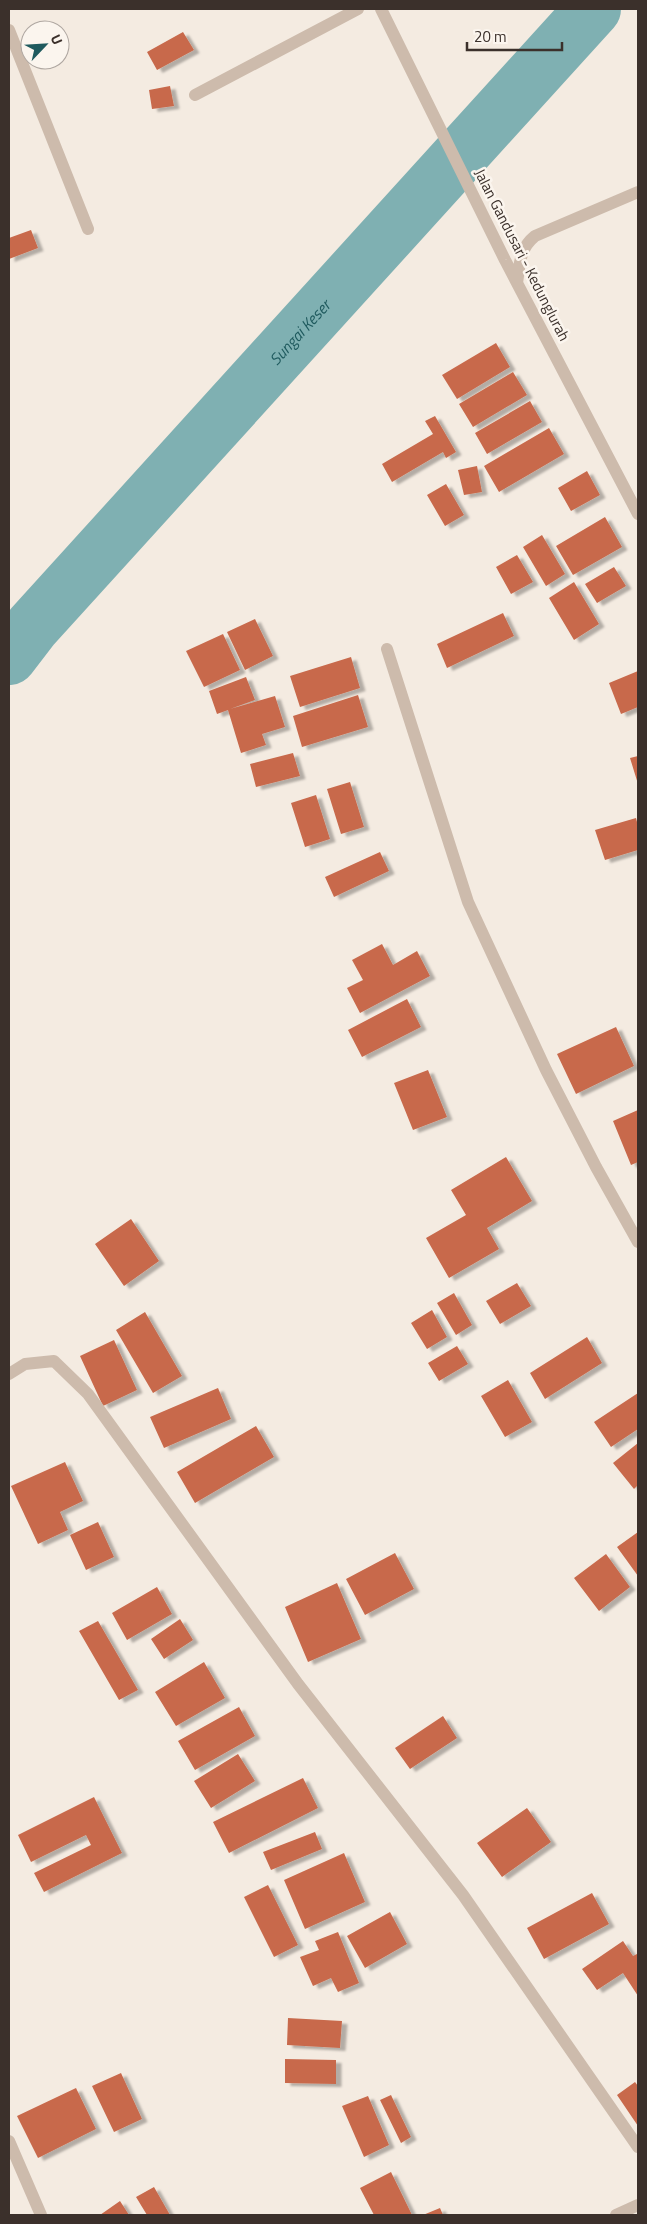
<svg xmlns="http://www.w3.org/2000/svg" width="647" height="2224" font-family="'Titillium Web',sans-serif">
<style>
.lines{fill:none;stroke-linecap:round;stroke-linejoin:round}
.river{stroke:#7fb0b2;stroke-width:56}
.building{fill:#c8694b;filter:url(#shadow)}
.minor{stroke:#cdbbac;stroke-width:12}
.labels{text-anchor:middle;stroke-width:5;stroke-linejoin:round;paint-order:stroke}
.street-label{font-size:15px;fill:#3b302b;stroke:#fbf5ee}
.water-label{font-size:16px;font-style:italic;fill:#1f5a5e;stroke:#fbf5ee}
</style>
<defs>
<filter id="shadow"><feDropShadow dx="5.5" dy="3" stdDeviation="1" flood-color="#0004"/></filter>
</defs>
<rect width="100%" height="100%" fill="#f4ebe1"/>
<g class="lines">
<path class="river" id="s1" d="M 9,657 L 32,627 L 593,9"/>
</g>
<path class="building" d="M 183,32 L 194,50 L 157,70 L 147,52 Z
M 170,86 L 174,106 L 152,109 L 149,90 Z
M 31,230 L 38,248 L 9,259 L 9,238 Z
M 496,343 L 510,367 L 457,399 L 442,375 Z
M 513,372 L 527,395 L 473,427 L 459,404 Z
M 530,401 L 542,422 L 487,454 L 475,433 Z
M 435,416 L 456,452 L 446,458 L 443,452 L 392,482 L 382,464 L 433,434 L 425,421 Z
M 549,428 L 564,454 L 499,492 L 484,466 Z
M 477,466 L 482,492 L 464,495 L 458,470 Z
M 587,471 L 600,495 L 571,511 L 558,488 Z
M 446,484 L 464,515 L 445,526 L 427,495 Z
M 605,517 L 622,547 L 573,575 L 556,546 Z
M 542,535 L 565,574 L 546,586 L 523,547 Z
M 517,555 L 533,582 L 511,594 L 496,567 Z
M 614,567 L 626,586 L 597,603 L 585,584 Z
M 574,582 L 599,624 L 574,640 L 549,598 Z
M 503,613 L 514,636 L 447,668 L 437,644 Z
M 255,619 L 273,656 L 245,670 L 227,632 Z
M 223,634 L 240,670 L 204,687 L 186,651 Z
M 351,657 L 360,688 L 300,707 L 290,676 Z
M 638,671 L 638,707 L 621,714 L 609,683 Z
M 246,677 L 255,700 L 230,709 L 275,696 L 285,727 L 262,734 L 266,745 L 241,753 L 228,710 L 217,714 L 209,691 Z
M 358,695 L 368,727 L 302,747 L 293,716 Z
M 293,753 L 300,776 L 256,787 L 250,764 Z
M 638,756 L 638,784 L 630,758 Z
M 350,782 L 364,827 L 341,834 L 327,789 Z
M 316,795 L 330,839 L 305,847 L 291,803 Z
M 636,818 L 638,826 L 638,850 L 605,860 L 595,830 Z
M 380,852 L 389,871 L 334,897 L 325,877 Z
M 382,944 L 393,965 L 417,951 L 430,976 L 360,1013 L 347,988 L 363,980 L 352,960 Z
M 407,999 L 421,1027 L 362,1057 L 348,1030 Z
M 616,1027 L 634,1066 L 576,1094 L 557,1054 Z
M 428,1070 L 447,1117 L 413,1130 L 394,1083 Z
M 638,1110 L 638,1162 L 631,1165 L 613,1121 Z
M 506,1157 L 532,1201 L 487,1228 L 499,1249 L 449,1278 L 426,1238 L 466,1215 L 451,1190 Z
M 131,1219 L 159,1261 L 124,1286 L 95,1244 Z
M 517,1283 L 531,1306 L 500,1324 L 486,1301 Z
M 454,1293 L 472,1325 L 456,1335 L 437,1303 Z
M 432,1310 L 447,1337 L 427,1349 L 411,1323 Z
M 145,1312 L 182,1376 L 153,1393 L 116,1330 Z
M 587,1337 L 602,1363 L 545,1399 L 530,1373 Z
M 114,1340 L 137,1390 L 103,1406 L 80,1356 Z
M 457,1346 L 468,1364 L 439,1381 L 428,1363 Z
M 508,1380 L 532,1422 L 505,1437 L 481,1396 Z
M 218,1388 L 231,1419 L 164,1448 L 150,1417 Z
M 638,1393 L 638,1429 L 611,1447 L 594,1422 Z
M 256,1426 L 274,1457 L 195,1503 L 177,1472 Z
M 638,1443 L 638,1485 L 634,1489 L 613,1463 Z
M 65,1462 L 83,1501 L 60,1512 L 68,1530 L 38,1544 L 11,1486 Z
M 98,1522 L 114,1557 L 86,1570 L 70,1535 Z
M 638,1532 L 638,1576 L 617,1547 Z
M 395,1553 L 414,1589 L 365,1615 L 346,1579 Z
M 606,1554 L 630,1587 L 599,1611 L 574,1578 Z
M 337,1583 L 361,1639 L 308,1662 L 285,1607 Z
M 157,1587 L 172,1614 L 127,1640 L 112,1613 Z
M 180,1619 L 193,1640 L 164,1659 L 151,1639 Z
M 98,1621 L 138,1690 L 119,1700 L 79,1631 Z
M 204,1662 L 225,1698 L 176,1726 L 155,1692 Z
M 239,1707 L 255,1736 L 195,1770 L 178,1741 Z
M 443,1716 L 457,1738 L 410,1769 L 395,1748 Z
M 238,1754 L 255,1781 L 211,1808 L 194,1781 Z
M 303,1778 L 318,1808 L 229,1853 L 213,1822 Z
M 94,1797 L 122,1853 L 44,1892 L 34,1873 L 91,1845 L 86,1835 L 31,1862 L 18,1835 Z
M 527,1808 L 551,1842 L 502,1877 L 477,1843 Z
M 315,1832 L 322,1849 L 271,1870 L 263,1852 Z
M 344,1853 L 365,1902 L 305,1929 L 284,1880 Z
M 268,1885 L 298,1945 L 274,1957 L 244,1897 Z
M 592,1893 L 609,1924 L 544,1959 L 527,1928 Z
M 390,1912 L 407,1944 L 365,1968 L 347,1936 Z
M 338,1932 L 359,1983 L 338,1992 L 331,1978 L 313,1986 L 300,1957 L 319,1950 L 315,1941 Z
M 623,1941 L 633,1956 L 637,1954 L 638,1956 L 638,1996 L 623,1973 L 597,1990 L 582,1969 Z
M 288,2018 L 342,2021 L 340,2048 L 287,2045 Z
M 285,2059 L 336,2060 L 336,2084 L 285,2083 Z
M 121,2073 L 142,2119 L 114,2132 L 92,2086 Z
M 635,2082 L 638,2086 L 638,2126 L 617,2095 Z
M 76,2088 L 96,2129 L 38,2158 L 17,2116 Z
M 391,2095 L 411,2137 L 401,2143 L 380,2100 Z
M 368,2096 L 389,2145 L 364,2157 L 342,2106 Z
M 391,2172 L 412,2215 L 374,2215 L 360,2188 Z
M 154,2187 L 170,2215 L 147,2215 L 136,2197 Z
M 120,2201 L 129,2215 L 100,2215 Z
M 440,2208 L 443,2215 L 423,2215 Z"/>
<g class="lines">
<path class="minor" d="M 381,9 L 505,260 L 638,514
M 9,30 L 88,229
M 195,95 L 358,9
M 517,283 C 520,264 519,249 535,236 L 638,192
M 387,649 L 468,902 L 546,1070 L 596,1167 L 638,1242
M 9,1374 L 25,1364 L 54,1361 L 88,1394 L 298,1684 L 463,1895 L 638,2147
M 9,2141 L 41,2215
M 616,2215 L 638,2205"/>
</g>
<g class="labels">
<g class="street-label">
<text transform="translate(522 255) rotate(63)" y="5">Jalan Gandusari - Kedunglurah</text>
</g>
<g class="water-label">
<text dy="6" stroke="none"><textPath href="#s1" startOffset="436">Sungai Keser</textPath></text>
</g>
</g>
<rect width="647" height="2224" fill="none" stroke="#3b302b" stroke-width="20"/>
<g transform="translate(45 45) rotate(65)"><circle r="24" fill="#fbf5ee" stroke="#aea6a0"/>
<path d="M0-4L9 19L0 12L-9 19Z" fill="#1f5a5e"/>
<text y="-8" font-size="14" font-weight="bold" text-anchor="middle" fill="#3b302b">U</text>
</g>
<path d="M467 42v8h95v-8" fill="none" stroke="#3b302b" stroke-width="2.5"/>
<text x="474" y="42" font-size="15" fill="#3b302b" stroke="#fbf5ee" stroke-width="4" paint-order="stroke">20 m</text>
</svg>
